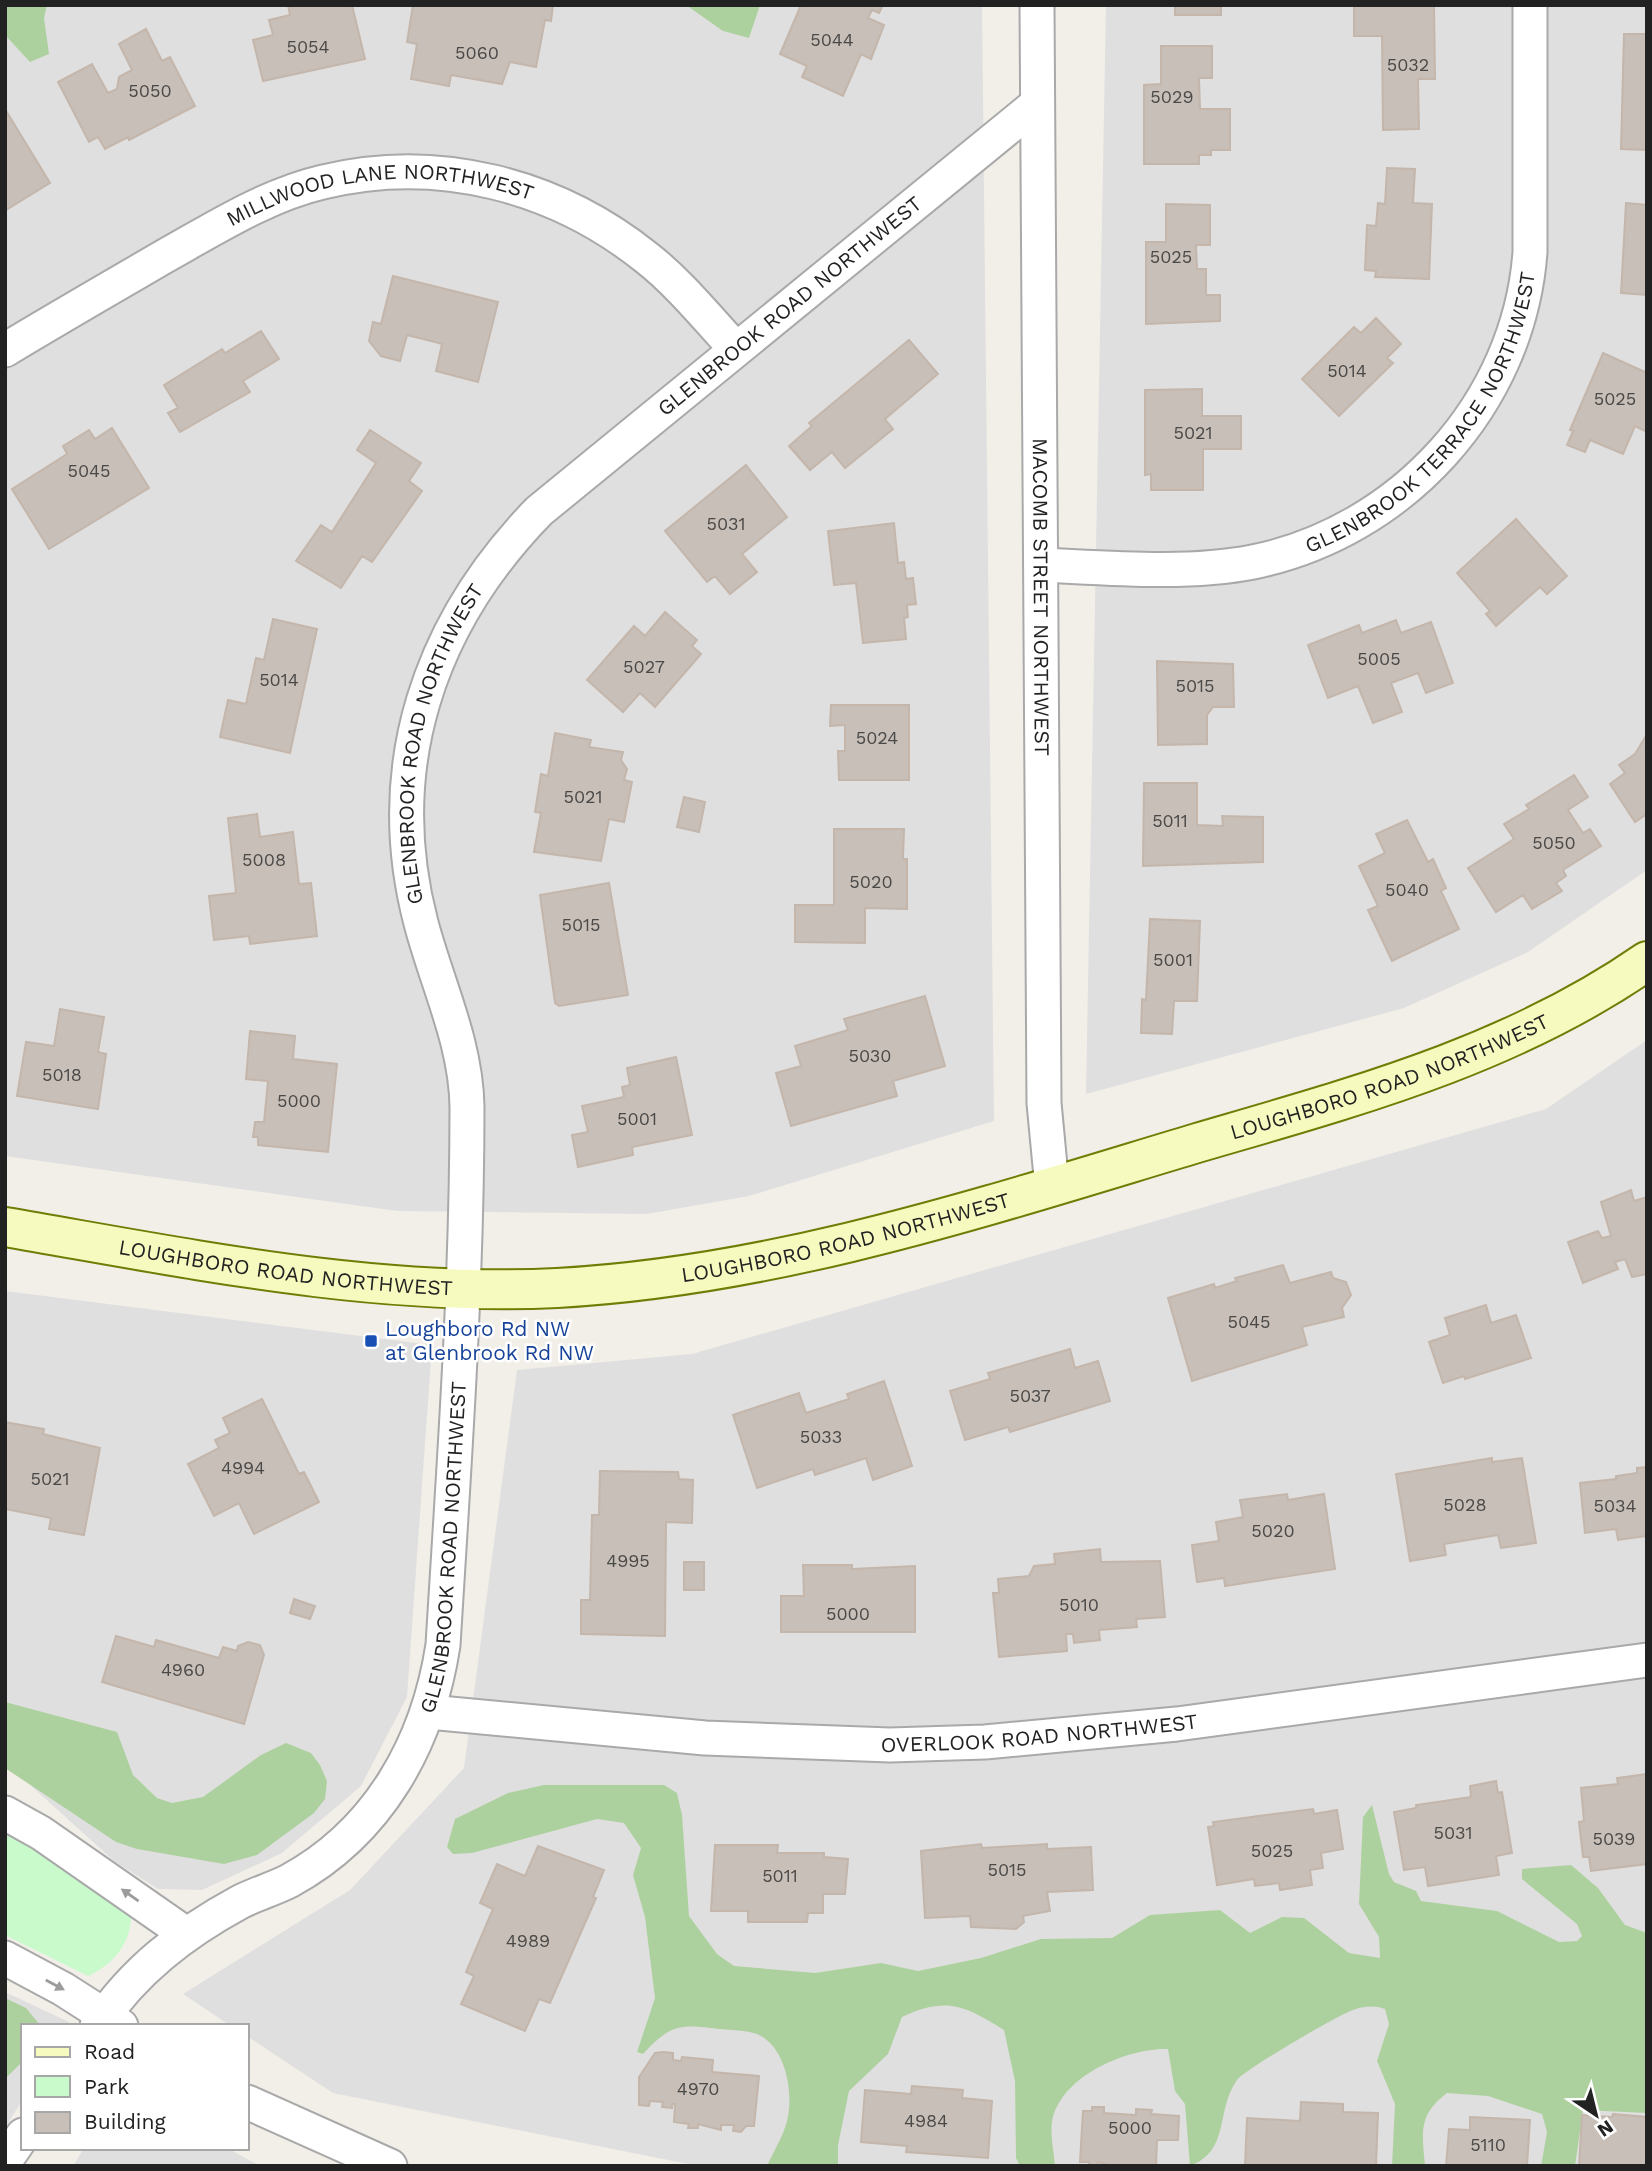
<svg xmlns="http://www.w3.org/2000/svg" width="1652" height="2171" font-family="'Work Sans',sans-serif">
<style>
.residential{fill:#e0dfdf}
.forest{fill:#add19e}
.park{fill:#c8facc}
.building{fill:#c7bfb8;stroke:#c4b6ab;stroke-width:2}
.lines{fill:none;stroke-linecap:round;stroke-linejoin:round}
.minor-casing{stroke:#a9a9a9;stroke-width:37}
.secondary-casing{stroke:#707d05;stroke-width:42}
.minor{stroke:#fff;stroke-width:33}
.secondary{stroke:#f7fabf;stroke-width:38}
.oneway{fill:#9c9c9c}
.transit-dot{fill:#1a4fb4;stroke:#fff;stroke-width:2.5}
.labels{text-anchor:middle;stroke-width:5;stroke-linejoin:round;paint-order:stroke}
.number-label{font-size:18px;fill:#4b4948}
.street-label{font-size:21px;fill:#222;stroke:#fff}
.transit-label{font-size:21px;fill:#164399;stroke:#fff;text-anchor:start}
</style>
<rect width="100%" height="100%" fill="#f2efe9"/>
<path class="residential" d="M 5,5 L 982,5 L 994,1121 L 749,1196 L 647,1214 L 397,1211 L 5,1156 Z
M 1106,5 L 1647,5 L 1647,870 L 1528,952 L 1404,1008 L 1086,1094 Z
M 1647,1040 L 1647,2166 L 698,2166 L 333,2093 L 247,2036 L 247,2026 L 231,2026 L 183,1994 L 350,1890 L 464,1768 L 517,1370 L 692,1354 L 1546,1109 Z
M 5,1291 L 432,1345 L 407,1697 L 361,1786 L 282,1853 L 202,1890 L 158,1889 L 114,1861 L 17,1773 L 5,1768 Z
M 5,1992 L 69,2022 L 67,2026 L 23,2026 L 23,2099 L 5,2128 Z
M 84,2148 L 227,2148 L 260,2166 L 73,2166 Z"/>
<path class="forest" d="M 5,5 L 47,5 L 44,18 L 49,54 L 30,62 L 5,35 Z
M 686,5 L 760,5 L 749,38 L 723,31 Z
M 5,1702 L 117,1732 L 133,1775 L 157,1798 L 172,1803 L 203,1797 L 261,1755 L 286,1743 L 311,1753 L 320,1765 L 327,1781 L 325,1799 L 314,1813 L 257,1855 L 224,1864 L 137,1849 L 116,1842 L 5,1768 Z
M 544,1785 L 664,1785 L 677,1793 L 682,1815 L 689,1916 L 717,1954 L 734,1966 L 815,1973 L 881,1963 L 918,1971 L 981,1958 L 1041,1939 L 1112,1938 L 1150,1915 L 1220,1910 L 1250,1933 L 1282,1917 L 1304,1918 L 1349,1953 L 1380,1958 L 1379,1937 L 1359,1904 L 1363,1817 L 1372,1805 L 1389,1874 L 1394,1882 L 1416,1891 L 1421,1901 L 1497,1911 L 1559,1942 L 1577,1941 L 1582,1936 L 1577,1924 L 1522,1879 L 1522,1869 L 1571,1865 L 1598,1888 L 1625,1925 L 1647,1933 L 1647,2113 L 1583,2110 L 1575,2166 L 1541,2166 L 1547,2132 L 1542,2114 L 1488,2096 L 1447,2093 C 1418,2115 1422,2132 1425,2166 L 1392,2166 L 1395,2104 L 1377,2061 L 1389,2024 L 1385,2009 C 1375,2005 1363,2006 1353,2010 C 1338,2015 1244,2070 1237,2080 C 1215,2111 1231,2150 1190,2166 L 1185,2104 L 1175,2091 L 1168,2049 C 1127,2048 1060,2076 1052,2122 C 1050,2135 1054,2153 1055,2166 L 1020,2166 L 1016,2158 L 1015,2081 L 1004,2030 C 965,2006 947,1996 902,2017 L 888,2054 L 849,2091 L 838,2145 L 838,2166 L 767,2166 C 774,2150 786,2132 788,2116 C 793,2089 785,2046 757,2034 C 746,2030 731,2030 719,2029 C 679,2024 671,2024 643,2054 L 637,2052 L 655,1998 L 645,1917 L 633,1875 L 641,1848 L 624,1823 L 597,1819 L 472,1853 L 453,1854 L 447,1847 L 455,1819 L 508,1793 Z
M 5,1998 L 26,2008 L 40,2025 L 23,2026 L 23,2061 L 5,2079 Z"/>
<path class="park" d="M 5,1833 L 50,1858 L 131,1915 C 131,1943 114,1964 88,1976 L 5,1935 Z"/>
<path class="building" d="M 288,5 L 352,5 L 365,59 L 263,81 L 253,40 L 273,35 L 269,20 L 290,15 Z
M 413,5 L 553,5 L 551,21 L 545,20 L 536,67 L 510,62 L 502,84 L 451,75 L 449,86 L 411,79 L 417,44 L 407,42 Z
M 801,5 L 883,5 L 879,13 L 872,10 L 868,18 L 884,25 L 871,59 L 861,54 L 843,96 L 802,77 L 807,66 L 780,54 Z
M 1175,5 L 1221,5 L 1221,15 L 1175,15 Z
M 1354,5 L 1434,5 L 1435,79 L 1418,79 L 1419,129 L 1383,130 L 1382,36 L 1354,36 Z
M 146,29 L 162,61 L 170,57 L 195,106 L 129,140 L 128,137 L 105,149 L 98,137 L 89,142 L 58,82 L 92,64 L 108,93 L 117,89 L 119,77 L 132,70 L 119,44 Z
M 1624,34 L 1647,34 L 1647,150 L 1621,149 Z
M 1161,46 L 1212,46 L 1212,78 L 1199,78 L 1200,109 L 1230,109 L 1230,150 L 1211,150 L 1211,155 L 1199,155 L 1199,164 L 1144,164 L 1144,85 L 1161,84 Z
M 5,109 L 50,183 L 6,210 L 5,210 Z
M 1387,168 L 1415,169 L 1413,203 L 1432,204 L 1429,279 L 1375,277 L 1376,271 L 1365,270 L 1367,225 L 1376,226 L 1378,203 L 1385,204 Z
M 1626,203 L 1647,205 L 1647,295 L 1621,293 Z
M 1166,204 L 1210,205 L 1210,245 L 1196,245 L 1197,269 L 1206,269 L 1206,295 L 1220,295 L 1220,321 L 1146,324 L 1146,242 L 1166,242 Z
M 393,276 L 498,302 L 478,382 L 436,371 L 442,344 L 435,342 L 407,335 L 400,361 L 381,356 L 369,341 L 373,322 L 381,324 Z
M 1376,318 L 1401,344 L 1387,358 L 1393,363 L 1339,416 L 1302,379 L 1354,327 L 1361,333 Z
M 261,331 L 279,359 L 243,381 L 250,392 L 180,432 L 168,413 L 178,408 L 164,385 L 222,349 L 225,353 Z
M 909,340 L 938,374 L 885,419 L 893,429 L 845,468 L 832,452 L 810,470 L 789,446 L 812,426 L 809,423 Z
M 1603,353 L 1647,373 L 1647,432 L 1635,426 L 1623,454 L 1590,440 L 1585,452 L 1567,445 L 1573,431 L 1570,430 Z
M 1202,389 L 1202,416 L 1241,416 L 1241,449 L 1203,449 L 1203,490 L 1151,490 L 1151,474 L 1145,475 L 1145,390 Z
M 112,428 L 149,488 L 49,549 L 12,489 L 67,454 L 63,446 L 89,430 L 95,439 Z
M 370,430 L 421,463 L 409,481 L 422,491 L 372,562 L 362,556 L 341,588 L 296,561 L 321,525 L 332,532 L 376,463 L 357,450 Z
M 746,465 L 787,517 L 742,554 L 757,572 L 730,594 L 715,576 L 707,582 L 665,531 Z
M 1516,519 L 1567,576 L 1547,594 L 1540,587 L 1496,626 L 1486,614 L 1490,611 L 1457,573 Z
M 894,523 L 898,563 L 904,562 L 906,579 L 913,578 L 916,604 L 907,605 L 908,617 L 904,618 L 906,639 L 863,643 L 856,583 L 834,585 L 828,531 Z
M 665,612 L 697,640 L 692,646 L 701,654 L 655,707 L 640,693 L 623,712 L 587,680 L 634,626 L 645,636 Z
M 273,619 L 317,629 L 290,753 L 220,737 L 228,700 L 246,704 L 256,658 L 264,660 Z
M 1396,620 L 1401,633 L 1431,622 L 1453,683 L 1426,693 L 1418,673 L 1391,683 L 1402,712 L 1373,723 L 1358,686 L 1328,698 L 1308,645 L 1359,625 L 1362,633 Z
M 1157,661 L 1233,664 L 1234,707 L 1213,707 L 1207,715 L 1207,744 L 1158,745 Z
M 831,705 L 909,705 L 909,780 L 839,780 L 838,751 L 845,751 L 845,725 L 830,726 Z
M 555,733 L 591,740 L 589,747 L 623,752 L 621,760 L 627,769 L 624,780 L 632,782 L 624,822 L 609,819 L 601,861 L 534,852 L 541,813 L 535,812 L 541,774 L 548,776 Z
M 1647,734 L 1647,814 L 1635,822 L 1610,784 L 1625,773 L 1619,765 L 1635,754 Z
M 1574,775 L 1588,797 L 1568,810 L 1583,833 L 1590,829 L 1601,846 L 1563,870 L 1566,876 L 1556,883 L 1562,891 L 1532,909 L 1523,895 L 1496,912 L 1468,868 L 1514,839 L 1504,824 L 1529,809 L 1526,805 Z
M 1144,783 L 1197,783 L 1197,825 L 1223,826 L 1222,816 L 1263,817 L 1263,862 L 1143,866 Z
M 684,797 L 705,802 L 699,832 L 677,827 Z
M 257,814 L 260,837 L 293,832 L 299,884 L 311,883 L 317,936 L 250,944 L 249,936 L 214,940 L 209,896 L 236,893 L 228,818 Z
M 1407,820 L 1428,862 L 1433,859 L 1446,888 L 1441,891 L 1459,929 L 1392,961 L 1368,910 L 1378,906 L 1359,866 L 1385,853 L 1376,834 Z
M 834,829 L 904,829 L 903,859 L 907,859 L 907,909 L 865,908 L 865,943 L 795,942 L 795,905 L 834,905 Z
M 609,883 L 628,995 L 559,1006 L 555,1003 L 540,895 Z
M 1150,919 L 1200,921 L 1197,1001 L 1174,1001 L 1172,1034 L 1141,1033 L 1142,999 L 1146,1000 Z
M 925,996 L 945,1066 L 893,1081 L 897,1096 L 791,1126 L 776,1073 L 801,1066 L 795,1046 L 848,1030 L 844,1019 Z
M 60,1009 L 104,1017 L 98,1052 L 106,1054 L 98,1109 L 17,1096 L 26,1042 L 54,1046 Z
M 250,1031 L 295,1036 L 293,1059 L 337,1064 L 328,1152 L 258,1145 L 258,1137 L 253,1137 L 255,1122 L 264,1122 L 268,1081 L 246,1079 Z
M 676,1057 L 692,1135 L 632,1147 L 633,1155 L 578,1167 L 572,1135 L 588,1132 L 582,1106 L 624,1097 L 622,1087 L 630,1085 L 627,1068 Z
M 1631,1190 L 1634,1201 L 1647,1197 L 1647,1274 L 1632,1277 L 1625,1259 L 1615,1262 L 1618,1269 L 1583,1283 L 1568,1242 L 1598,1231 L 1602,1238 L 1611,1236 L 1601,1202 Z
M 1283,1265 L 1290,1283 L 1331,1272 L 1333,1278 L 1346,1282 L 1351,1295 L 1342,1308 L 1344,1317 L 1302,1327 L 1307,1345 L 1192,1381 L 1168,1298 L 1214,1284 L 1215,1288 L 1237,1281 L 1235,1278 Z
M 1486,1305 L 1491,1323 L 1516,1315 L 1531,1358 L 1465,1379 L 1464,1376 L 1443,1383 L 1429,1342 L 1450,1335 L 1445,1318 Z
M 1070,1349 L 1075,1368 L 1098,1361 L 1110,1401 L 1010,1432 L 1008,1427 L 965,1440 L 950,1391 L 990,1379 L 988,1373 Z
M 884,1381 L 912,1466 L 873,1480 L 866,1458 L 815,1475 L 813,1469 L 757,1488 L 733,1415 L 799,1393 L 806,1413 L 849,1399 L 847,1394 Z
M 262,1399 L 299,1474 L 304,1472 L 319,1502 L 254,1534 L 239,1503 L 214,1516 L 188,1464 L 219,1448 L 215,1440 L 230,1433 L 223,1418 Z
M 5,1422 L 44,1429 L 43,1434 L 100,1448 L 84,1535 L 49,1529 L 51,1518 L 5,1509 Z
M 1492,1458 L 1492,1462 L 1522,1458 L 1536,1543 L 1501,1548 L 1498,1535 L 1444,1544 L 1446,1555 L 1410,1561 L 1396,1474 Z
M 1647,1467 L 1647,1536 L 1618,1540 L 1616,1529 L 1585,1533 L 1580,1483 L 1616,1479 L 1616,1476 L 1637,1473 L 1637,1468 Z
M 600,1471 L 678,1472 L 679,1479 L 693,1480 L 692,1523 L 666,1522 L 665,1636 L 581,1634 L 581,1600 L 590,1600 L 592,1515 L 599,1515 Z
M 1287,1494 L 1288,1500 L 1324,1494 L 1335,1569 L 1225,1586 L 1224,1578 L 1197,1582 L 1192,1545 L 1219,1541 L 1216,1522 L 1243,1517 L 1240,1500 Z
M 1100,1549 L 1101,1562 L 1160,1561 L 1165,1617 L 1136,1619 L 1137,1627 L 1099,1630 L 1100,1640 L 1074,1643 L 1073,1634 L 1066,1634 L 1067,1651 L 999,1657 L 993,1593 L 999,1593 L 998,1579 L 1029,1576 L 1034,1566 L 1055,1564 L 1054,1554 Z
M 684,1562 L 704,1562 L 704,1590 L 684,1590 Z
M 803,1565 L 852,1565 L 852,1569 L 915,1566 L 915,1632 L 781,1632 L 781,1596 L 804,1596 Z
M 294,1599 L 315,1606 L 310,1619 L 290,1613 Z
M 116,1636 L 154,1647 L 156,1640 L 219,1658 L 223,1647 L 237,1651 L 238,1646 L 248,1642 L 260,1645 L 264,1655 L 244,1724 L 102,1682 Z
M 1647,1774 L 1647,1864 L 1591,1871 L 1589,1857 L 1583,1857 L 1579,1822 L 1584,1821 L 1581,1788 L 1618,1784 L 1617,1778 Z
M 1496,1781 L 1498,1793 L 1502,1792 L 1512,1853 L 1496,1856 L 1499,1875 L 1428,1886 L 1425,1867 L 1404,1870 L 1394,1812 L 1416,1808 L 1416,1805 L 1471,1797 L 1470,1786 Z
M 1313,1809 L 1314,1814 L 1337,1810 L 1343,1849 L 1321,1853 L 1323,1868 L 1310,1870 L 1312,1885 L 1280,1890 L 1279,1883 L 1255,1886 L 1254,1879 L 1217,1885 L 1208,1827 L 1214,1826 L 1213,1822 Z
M 981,1844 L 982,1848 L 1047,1844 L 1047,1849 L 1091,1847 L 1093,1890 L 1047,1892 L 1050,1911 L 1023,1916 L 1024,1922 L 1016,1929 L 971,1927 L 970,1916 L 925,1918 L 921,1851 Z
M 715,1845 L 778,1845 L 777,1853 L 824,1853 L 824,1857 L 848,1859 L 845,1894 L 823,1894 L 823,1913 L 808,1913 L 807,1922 L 748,1922 L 748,1911 L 711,1911 Z
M 538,1846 L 604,1870 L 593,1897 L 596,1898 L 550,2003 L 539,1999 L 525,2031 L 461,2004 L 474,1976 L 466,1972 L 493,1909 L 480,1903 L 497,1864 L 525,1876 Z
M 663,2052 L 673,2053 L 673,2060 L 681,2061 L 682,2057 L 713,2060 L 712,2072 L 759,2076 L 754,2126 L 746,2126 L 741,2132 L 733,2131 L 734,2125 L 721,2125 L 721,2130 L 698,2124 L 698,2128 L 688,2128 L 689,2124 L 674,2122 L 675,2104 L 672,2104 L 672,2108 L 662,2107 L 663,2102 L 650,2101 L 649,2106 L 639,2105 L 639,2077 L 655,2053 Z
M 912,2086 L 963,2090 L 962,2098 L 992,2101 L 988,2158 L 906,2152 L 907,2146 L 861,2142 L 865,2090 L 911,2094 Z
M 1301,2102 L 1343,2104 L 1343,2112 L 1378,2113 L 1376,2166 L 1245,2166 L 1247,2118 L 1300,2121 Z
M 1092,2107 L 1104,2107 L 1104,2113 L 1136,2115 L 1136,2109 L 1152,2110 L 1151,2114 L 1179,2116 L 1178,2140 L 1157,2140 L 1156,2166 L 1111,2166 L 1098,2162 L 1097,2165 L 1089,2165 L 1089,2162 L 1080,2162 L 1083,2111 L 1092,2111 Z
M 1613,2114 L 1647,2117 L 1647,2166 L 1579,2166 L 1582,2115 L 1612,2117 Z
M 1470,2117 L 1530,2120 L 1527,2166 L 1446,2166 L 1449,2129 L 1470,2130 Z"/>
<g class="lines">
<g class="minor-casing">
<g id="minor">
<path id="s1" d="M 1037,5 L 1044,1103 L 1052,1187"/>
<path id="s2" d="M 5,350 C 58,318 112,287 165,256 C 215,228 267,195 323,182 C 438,154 556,185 647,258 C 680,284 707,318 736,349"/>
<path id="s3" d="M 1041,565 C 1108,568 1187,575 1253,562 C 1401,532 1519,404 1530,252 L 1530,5"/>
<path id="s4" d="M 429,1712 L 705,1738 L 890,1745 L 985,1742 L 1177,1724 L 1647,1660"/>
<path d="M 5,1813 L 41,1833 L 186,1934"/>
<path d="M 5,1958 L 63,1989 L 121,2026"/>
<path id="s5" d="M 97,2026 C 133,1971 183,1933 240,1902 C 256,1894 273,1889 289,1881 C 379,1832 428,1743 443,1645 C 454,1466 467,1286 467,1107 C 466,1042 437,984 421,923 C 380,767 429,624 539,511 L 1037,104"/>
<path d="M 247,2102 L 390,2166"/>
<path d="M 5,2161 L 23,2135"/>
</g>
</g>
<g class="secondary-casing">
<g id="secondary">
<path id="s6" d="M 5,1227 C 187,1258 372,1297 557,1288 C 777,1276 987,1206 1197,1143 C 1354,1097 1510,1056 1647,961"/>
</g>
</g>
<use href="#minor" class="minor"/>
<use href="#secondary" class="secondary"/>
</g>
<defs><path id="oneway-solid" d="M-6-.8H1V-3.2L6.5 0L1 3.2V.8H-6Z" transform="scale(1.75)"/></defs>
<g class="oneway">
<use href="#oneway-solid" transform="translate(130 1895) rotate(-145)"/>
<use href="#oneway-solid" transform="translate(55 1985) rotate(28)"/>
</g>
<rect class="transit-dot" x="364" y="1334" width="14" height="14" rx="3.5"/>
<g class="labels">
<g class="number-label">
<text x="832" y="46">5044</text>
<text x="308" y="53">5054</text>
<text x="477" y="59">5060</text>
<text x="1408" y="71">5032</text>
<text x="150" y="97">5050</text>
<text x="1172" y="103">5029</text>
<text x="1171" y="263">5025</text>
<text x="1347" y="377">5014</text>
<text x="1615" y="405">5025</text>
<text x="1193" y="439">5021</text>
<text x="89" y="477">5045</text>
<text x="726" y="530">5031</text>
<text x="1379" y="665">5005</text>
<text x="644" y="673">5027</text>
<text x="279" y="686">5014</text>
<text x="1195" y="692">5015</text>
<text x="877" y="744">5024</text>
<text x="583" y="803">5021</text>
<text x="1170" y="827">5011</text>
<text x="1554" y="849">5050</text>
<text x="264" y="866">5008</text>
<text x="871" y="888">5020</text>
<text x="1407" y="896">5040</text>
<text x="581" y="931">5015</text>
<text x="1173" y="966">5001</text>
<text x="870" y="1062">5030</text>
<text x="62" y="1081">5018</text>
<text x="299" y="1107">5000</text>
<text x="637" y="1125">5001</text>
<text x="1249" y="1328">5045</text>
<text x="1030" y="1402">5037</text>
<text x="821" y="1443">5033</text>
<text x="243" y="1474">4994</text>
<text x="50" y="1485">5021</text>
<text x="1465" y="1511">5028</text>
<text x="1615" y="1512">5034</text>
<text x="1273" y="1537">5020</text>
<text x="628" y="1567">4995</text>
<text x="1079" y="1611">5010</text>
<text x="848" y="1620">5000</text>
<text x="183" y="1676">4960</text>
<text x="1453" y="1839">5031</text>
<text x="1614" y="1845">5039</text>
<text x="1272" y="1857">5025</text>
<text x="1007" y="1876">5015</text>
<text x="780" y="1882">5011</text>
<text x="528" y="1947">4989</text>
<text x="698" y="2095">4970</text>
<text x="926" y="2127">4984</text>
<text x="1130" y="2134">5000</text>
<text x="1488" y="2151">5110</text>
</g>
<g class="street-label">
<text dy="7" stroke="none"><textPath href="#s2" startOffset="416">MILLWOOD LANE NORTHWEST</textPath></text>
<text dy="7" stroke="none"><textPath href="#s5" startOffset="2039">GLENBROOK ROAD NORTHWEST</textPath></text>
<text dy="7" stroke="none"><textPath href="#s3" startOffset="453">GLENBROOK TERRACE NORTHWEST</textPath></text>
<text dy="7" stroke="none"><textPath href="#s1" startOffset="592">MACOMB STREET NORTHWEST</textPath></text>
<text dy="7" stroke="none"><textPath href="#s5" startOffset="1452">GLENBROOK ROAD NORTHWEST</textPath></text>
<text dy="7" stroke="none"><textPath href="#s6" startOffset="1418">LOUGHBORO ROAD NORTHWEST</textPath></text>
<text dy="7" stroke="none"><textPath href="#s6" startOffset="850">LOUGHBORO ROAD NORTHWEST</textPath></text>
<text dy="7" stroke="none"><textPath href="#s6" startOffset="284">LOUGHBORO ROAD NORTHWEST</textPath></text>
<text dy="7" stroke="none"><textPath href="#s5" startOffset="634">GLENBROOK ROAD NORTHWEST</textPath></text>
<text dy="7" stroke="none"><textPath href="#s4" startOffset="612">OVERLOOK ROAD NORTHWEST</textPath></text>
</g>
<g class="transit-label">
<text x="385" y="1336">Loughboro Rd NW<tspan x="385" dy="24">at Glenbrook Rd NW</tspan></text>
</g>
</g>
<rect width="1652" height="2171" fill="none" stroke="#222222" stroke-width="14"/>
<rect x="21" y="2024" width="228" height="126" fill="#ffffff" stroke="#a7a7a7" stroke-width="2"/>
<rect x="35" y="2047" width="35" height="10" fill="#f7fabf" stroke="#a7a7a7" stroke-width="2"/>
<text x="84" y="2059" font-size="21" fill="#222222">Road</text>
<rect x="35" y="2076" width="35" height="21" fill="#c8facc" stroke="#a7a7a7" stroke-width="2"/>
<text x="84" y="2094" font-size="21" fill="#222222">Park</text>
<rect x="35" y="2112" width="35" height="21" fill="#c7bfb8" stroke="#a7a7a7" stroke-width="2"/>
<text x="84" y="2129" font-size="21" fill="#222222">Building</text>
<g transform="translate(1596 2115) rotate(145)" stroke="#ffffff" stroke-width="5" paint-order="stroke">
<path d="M0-5L12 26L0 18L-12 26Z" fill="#222222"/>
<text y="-10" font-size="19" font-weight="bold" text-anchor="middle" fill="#222222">N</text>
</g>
</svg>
